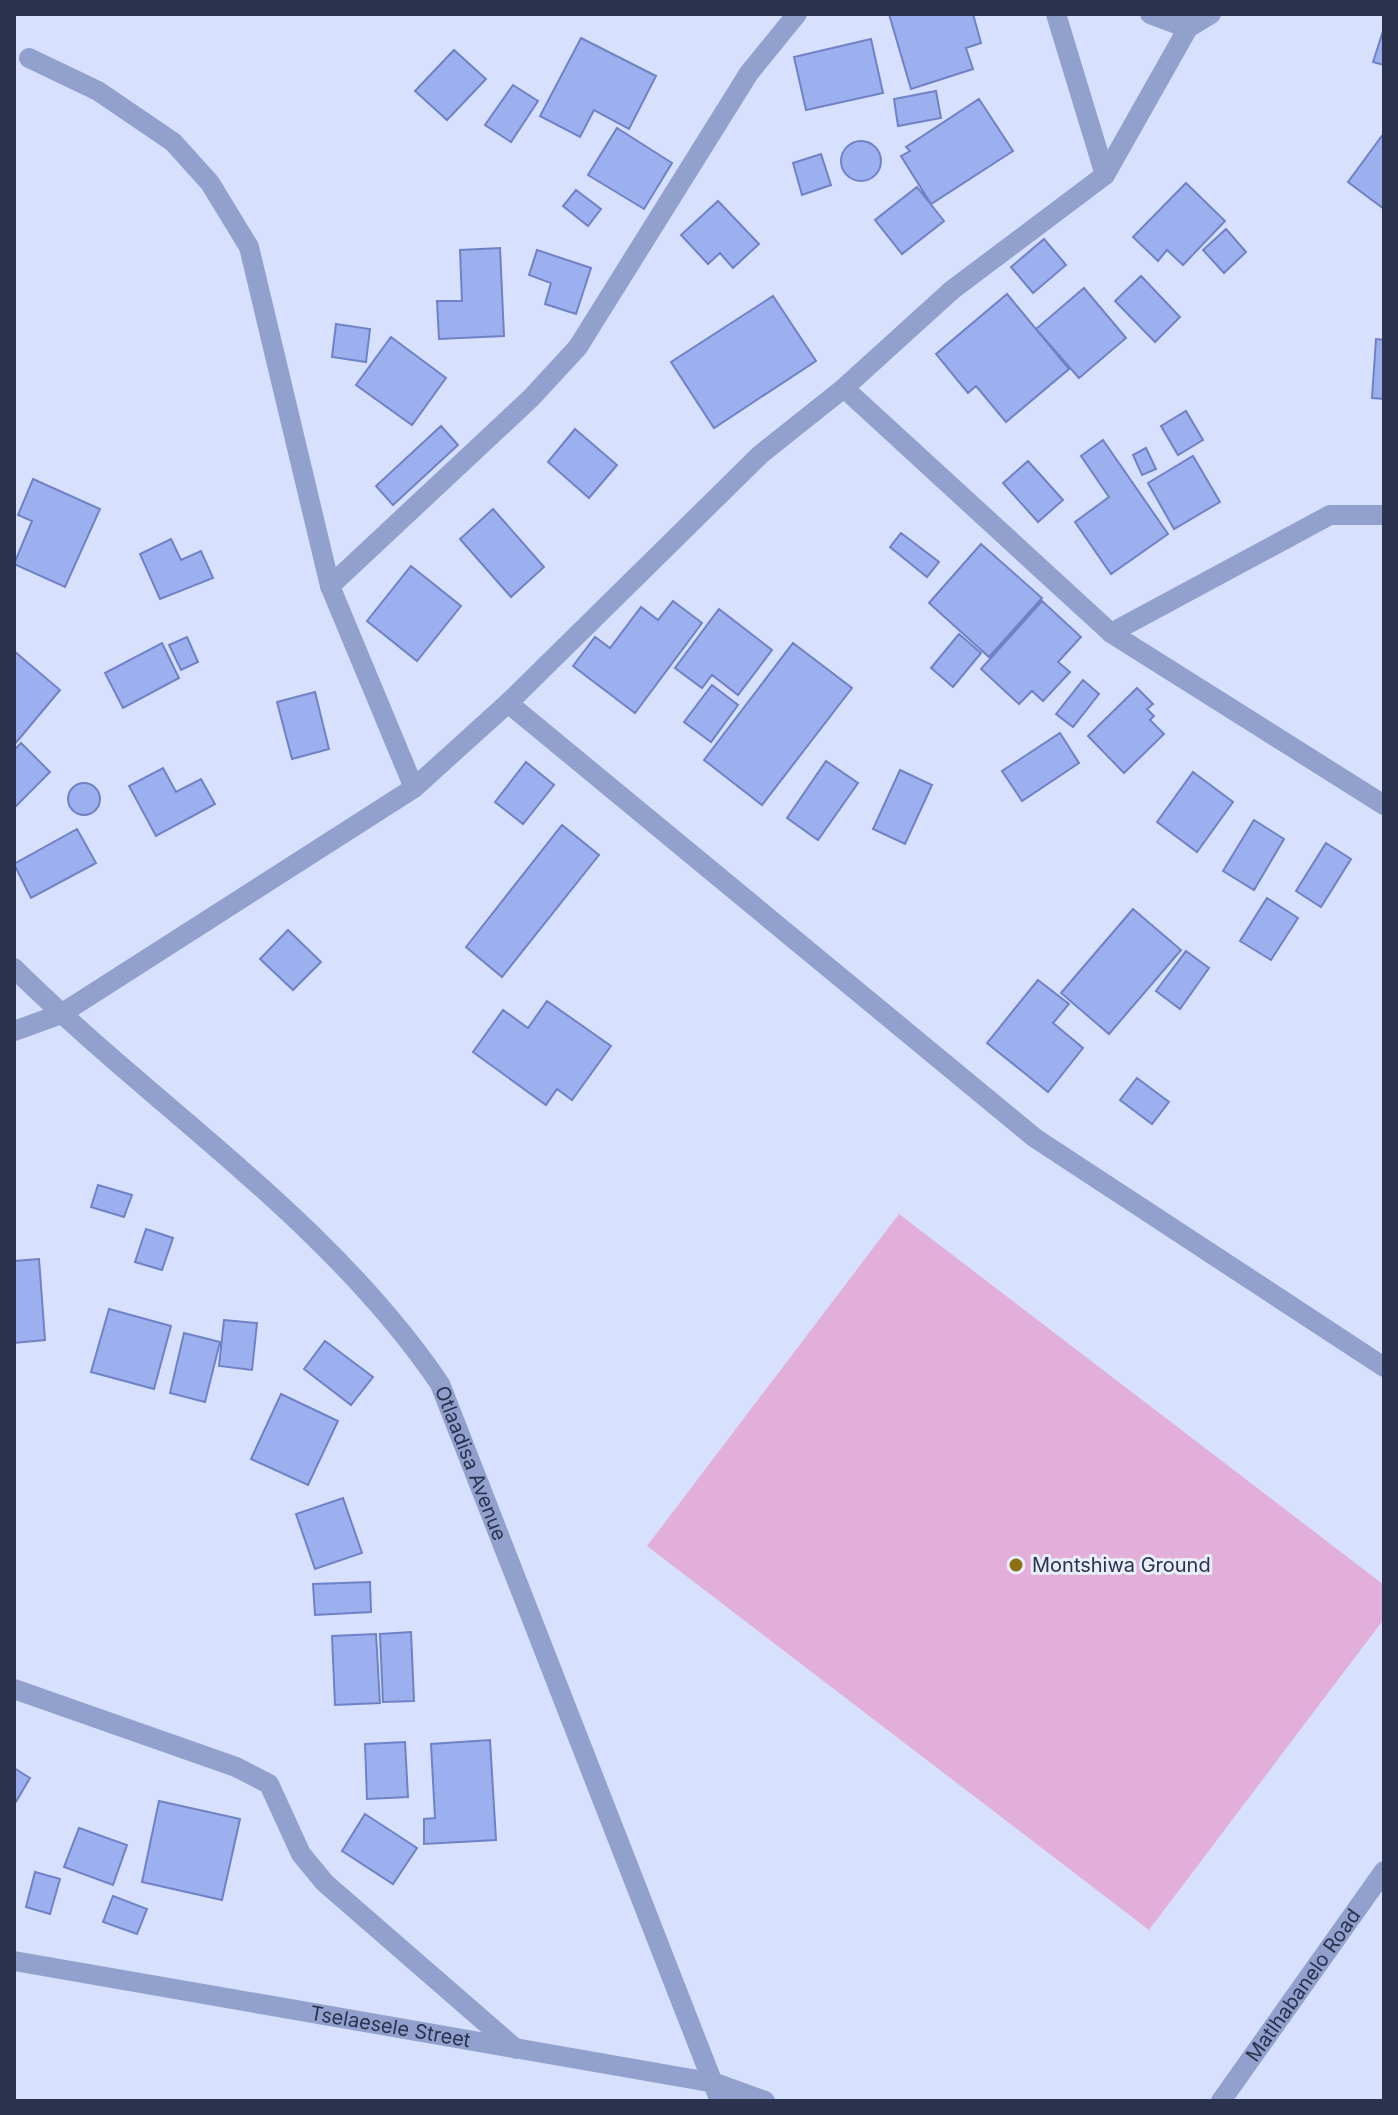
<svg xmlns="http://www.w3.org/2000/svg" width="1398" height="2115" font-family="Inter,sans-serif">
<style>
.green{fill:#e1afda}
.building{fill:#9cafef;stroke:#7082c5;stroke-width:2}
.lines{fill:none;stroke-linecap:round;stroke-linejoin:round}
.minor{stroke:#92a0ce;stroke-width:20}
.poi-dot{fill:#8a7012;stroke:#e9eefd;stroke-width:3}
.labels{text-anchor:middle;stroke-width:6;stroke-linejoin:round;paint-order:stroke}
.street-label{font-size:20px;fill:#2a324e;stroke:#e9eefd}
.poi-label{font-size:20px;fill:#2a324e;stroke:#e9eefd;text-anchor:start}
</style>
<rect width="100%" height="100%" fill="#d7e1fe"/>
<path class="green" d="M 899,1214 L 1384,1585 L 1384,1619 L 1149,1930 L 647,1546 Z"/>
<path class="building" d="M 889,14 L 973,14 L 981,43 L 966,48 L 973,69 L 911,89 Z
M 1384,28 L 1384,65 L 1373,62 Z
M 581,38 L 656,76 L 629,129 L 594,110 L 580,137 L 540,116 Z
M 871,39 L 883,93 L 806,110 L 794,57 Z
M 454,50 L 486,79 L 447,120 L 415,91 Z
M 513,85 L 538,101 L 511,142 L 485,125 Z
M 936,91 L 941,118 L 898,126 L 894,99 Z
M 979,99 L 1013,151 L 931,204 L 901,156 L 910,151 L 906,147 Z
M 617,128 L 672,163 L 644,209 L 588,175 Z
M 1384,133 L 1384,209 L 1348,182 Z
M841 161a20 20 0 1 1 40 0a20 20 0 1 1-40 0Z
M 821,154 L 831,185 L 802,195 L 793,163 Z
M 1186,183 L 1225,221 L 1183,265 L 1167,250 L 1158,261 L 1133,237 Z
M 917,187 L 944,221 L 902,254 L 875,220 Z
M 576,190 L 601,209 L 588,226 L 563,206 Z
M 718,201 L 759,244 L 733,268 L 720,253 L 708,264 L 681,235 Z
M 1226,229 L 1246,252 L 1224,273 L 1203,250 Z
M 1044,239 L 1066,265 L 1033,293 L 1011,267 Z
M 500,248 L 504,336 L 439,339 L 437,301 L 462,301 L 460,250 Z
M 537,250 L 591,268 L 576,314 L 545,304 L 551,283 L 529,275 Z
M 1141,276 L 1180,317 L 1155,342 L 1115,301 Z
M 1084,288 L 1126,338 L 1079,378 L 1036,329 Z
M 1007,294 L 1069,369 L 1006,422 L 976,386 L 968,393 L 936,354 Z
M 773,296 L 816,361 L 714,428 L 671,362 Z
M 336,324 L 370,329 L 366,362 L 332,357 Z
M 391,337 L 446,378 L 412,425 L 356,385 Z
M 1376,339 L 1384,340 L 1384,399 L 1372,398 Z
M 1186,411 L 1203,440 L 1178,455 L 1161,426 Z
M 441,426 L 458,445 L 393,505 L 376,486 Z
M 575,429 L 617,465 L 589,498 L 548,462 Z
M 1103,440 L 1168,534 L 1111,574 L 1075,522 L 1109,497 L 1081,456 Z
M 1146,448 L 1156,469 L 1142,475 L 1133,455 Z
M 1193,456 L 1220,502 L 1174,529 L 1148,483 Z
M 1028,461 L 1063,500 L 1038,522 L 1003,483 Z
M 33,479 L 100,509 L 65,587 L 14,564 L 32,521 L 18,515 Z
M 493,509 L 544,567 L 511,597 L 460,539 Z
M 901,533 L 939,562 L 927,577 L 890,547 Z
M 171,539 L 181,560 L 201,551 L 213,578 L 160,599 L 140,554 Z
M 981,544 L 1042,598 L 989,657 L 929,603 Z
M 411,566 L 461,606 L 417,661 L 367,621 Z
M 673,601 L 702,623 L 635,713 L 573,666 L 595,637 L 610,648 L 641,607 L 658,620 Z
M 1042,601 L 1081,637 L 1058,662 L 1070,672 L 1043,701 L 1032,691 L 1019,704 L 981,669 Z
M 719,609 L 772,650 L 738,695 L 712,675 L 702,688 L 675,668 Z
M 959,634 L 981,653 L 953,687 L 931,668 Z
M 187,637 L 198,662 L 181,670 L 169,645 Z
M 162,643 L 179,678 L 123,708 L 105,673 Z
M 793,643 L 852,688 L 762,805 L 704,760 Z
M 14,651 L 60,690 L 14,745 Z
M 1083,680 L 1099,694 L 1073,727 L 1056,714 Z
M 712,685 L 738,705 L 711,742 L 684,722 Z
M 1137,688 L 1153,704 L 1147,709 L 1154,716 L 1150,720 L 1164,734 L 1124,773 L 1088,736 Z
M 315,692 L 329,749 L 292,759 L 277,702 Z
M 1060,733 L 1079,763 L 1022,801 L 1002,771 Z
M 21,743 L 50,772 L 14,808 L 14,750 Z
M 826,761 L 858,783 L 818,840 L 787,818 Z
M 526,762 L 554,785 L 523,824 L 495,802 Z
M 163,768 L 176,792 L 201,779 L 215,804 L 156,836 L 129,786 Z
M 900,770 L 932,785 L 905,844 L 873,829 Z
M 1193,772 L 1233,802 L 1197,852 L 1157,822 Z
M68 799a16 16 0 1 1 32 0a16 16 0 1 1-32 0Z
M 1254,820 L 1284,839 L 1254,890 L 1223,871 Z
M 562,825 L 599,855 L 502,977 L 466,947 Z
M 77,829 L 96,863 L 31,898 L 14,864 Z
M 1326,843 L 1351,859 L 1321,907 L 1296,891 Z
M 1267,898 L 1298,918 L 1271,960 L 1240,941 Z
M 1133,909 L 1181,950 L 1109,1034 L 1061,993 Z
M 288,930 L 321,962 L 293,990 L 260,959 Z
M 1186,951 L 1209,968 L 1180,1009 L 1156,991 Z
M 1038,980 L 1069,1004 L 1053,1023 L 1083,1048 L 1048,1092 L 987,1043 Z
M 547,1001 L 611,1046 L 572,1100 L 557,1089 L 546,1105 L 473,1052 L 503,1010 L 528,1028 Z
M 1137,1078 L 1169,1102 L 1152,1124 L 1120,1100 Z
M 98,1185 L 132,1195 L 124,1217 L 91,1207 Z
M 146,1229 L 173,1238 L 162,1270 L 135,1262 Z
M 39,1259 L 45,1340 L 14,1343 L 14,1261 Z
M 109,1309 L 171,1326 L 154,1389 L 91,1372 Z
M 224,1320 L 257,1323 L 252,1370 L 219,1366 Z
M 184,1333 L 220,1342 L 205,1402 L 170,1393 Z
M 325,1341 L 373,1377 L 351,1405 L 304,1369 Z
M 281,1394 L 338,1421 L 308,1485 L 251,1459 Z
M 343,1498 L 362,1553 L 315,1569 L 296,1514 Z
M 370,1582 L 371,1612 L 315,1615 L 313,1584 Z
M 411,1632 L 414,1701 L 383,1702 L 380,1634 Z
M 376,1634 L 380,1703 L 335,1705 L 332,1636 Z
M 490,1740 L 496,1840 L 424,1844 L 424,1819 L 435,1818 L 431,1744 Z
M 405,1742 L 408,1797 L 367,1799 L 365,1744 Z
M 14,1768 L 30,1778 L 14,1805 Z
M 159,1801 L 240,1819 L 222,1900 L 142,1882 Z
M 365,1814 L 417,1848 L 393,1884 L 342,1851 Z
M 79,1828 L 127,1845 L 113,1885 L 64,1867 Z
M 35,1872 L 60,1879 L 50,1914 L 26,1907 Z
M 113,1896 L 147,1909 L 137,1934 L 103,1922 Z"/>
<g class="lines">
<g class="minor">
<path d="M 1056,14 L 1105,175"/>
<path d="M 1150,14 L 1188,28 L 1194,19"/>
<path d="M 29,58 L 98,91 L 173,142 L 210,183 L 249,247 L 330,586 L 414,788"/>
<path d="M 844,388 L 1111,633 L 1384,805"/>
<path d="M 330,586 L 531,398 L 578,347 L 749,73 L 797,14"/>
<path d="M 1111,633 L 1330,515 L 1384,515"/>
<path d="M 508,703 L 1035,1138 L 1384,1367"/>
<path id="s1" d="M 14,968 C 154,1107 329,1220 440,1384 L 720,2101"/>
<path d="M 14,1031 L 61,1014 L 414,788 L 508,703 L 761,454 L 844,388 L 952,290 L 1105,175 L 1188,28 L 1211,14"/>
<path d="M 14,1689 L 236,1767 L 269,1784 L 301,1854 L 325,1883 L 516,2049"/>
<path id="s2" d="M 14,1961 L 715,2083 L 765,2101"/>
<path id="s3" d="M 1221,2101 L 1384,1871"/>
</g>
</g>
<circle class="poi-dot" cx="1016" cy="1565" r="8"/>
<g class="labels">
<g class="street-label">
<text dy="7" stroke="none"><textPath href="#s1" startOffset="682">Otlaadisa Avenue</textPath></text>
<text dy="7" stroke="none"><textPath href="#s3" startOffset="142">Matlhabanelo Road</textPath></text>
<text dy="7" stroke="none"><textPath href="#s2" startOffset="382">Tselaesele Street</textPath></text>
</g>
<g class="poi-label">
<text x="1032" y="1572">Montshiwa Ground</text>
</g>
</g>
<rect width="1398" height="2115" fill="none" stroke="#2a324e" stroke-width="32"/>
</svg>
